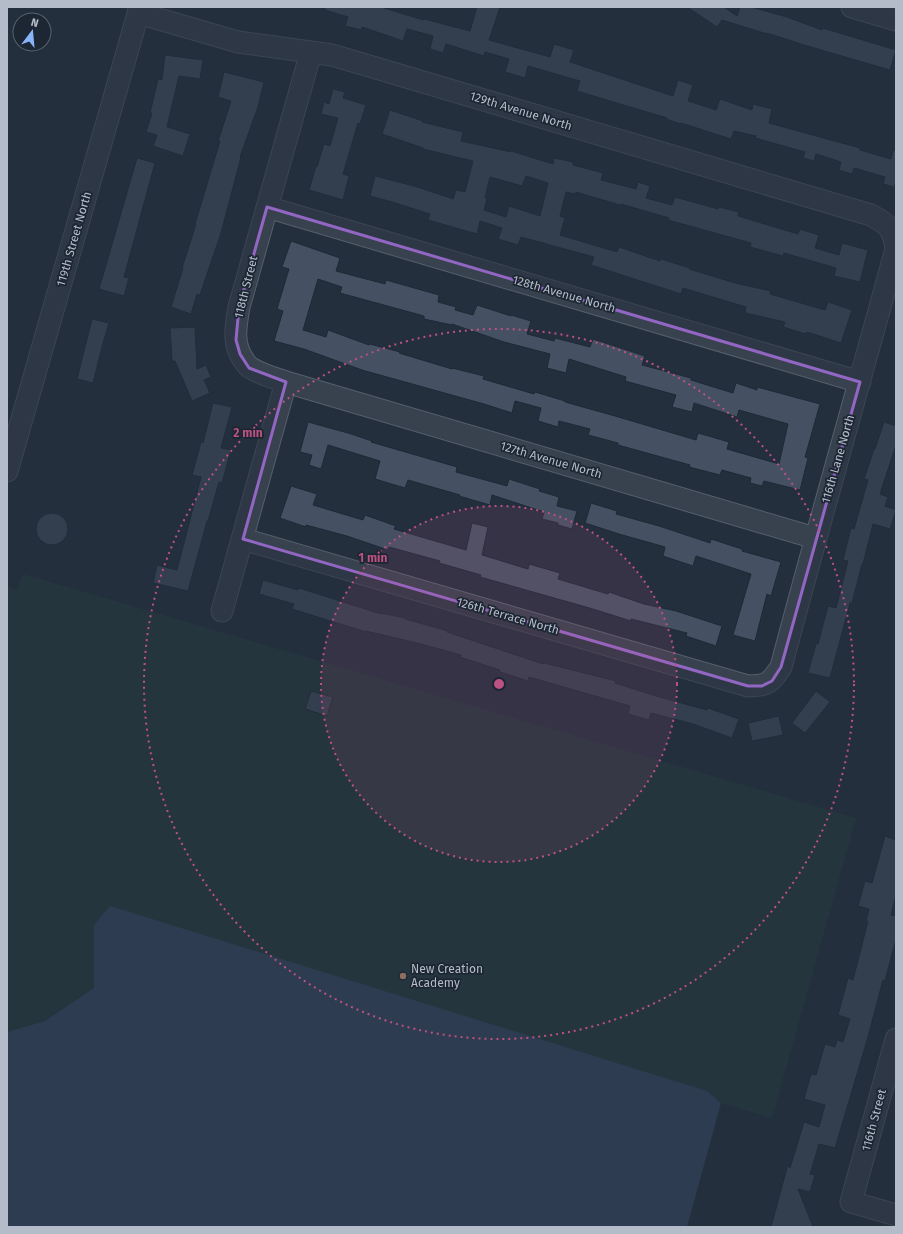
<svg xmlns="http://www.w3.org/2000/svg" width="903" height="1234" font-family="'Fira Sans',sans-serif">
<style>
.green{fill:#263c3f}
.water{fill:#394c67}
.building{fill:#455162;stroke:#1f2835;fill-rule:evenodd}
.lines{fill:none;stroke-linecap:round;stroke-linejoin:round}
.minor-casing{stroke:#565f6c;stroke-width:23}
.minor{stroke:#38414e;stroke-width:21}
.marked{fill:none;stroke:#9266c3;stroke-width:3;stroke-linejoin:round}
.ring{fill:none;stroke:#bd5182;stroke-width:2;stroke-dasharray:2 4}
.education-dot{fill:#8d6e63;stroke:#1d2633;stroke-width:1.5}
.labels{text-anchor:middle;stroke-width:3.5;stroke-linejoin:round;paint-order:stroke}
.street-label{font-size:12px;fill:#b4bcc9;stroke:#1d2633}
.poi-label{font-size:12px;fill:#b4bcc9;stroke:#1d2633;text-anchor:start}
.centre{fill:#bd5182;stroke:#1d2633;stroke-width:2}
.ring-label{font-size:12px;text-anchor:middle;font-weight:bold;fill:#bd5182;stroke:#1d2633;stroke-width:3.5;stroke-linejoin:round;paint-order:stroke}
</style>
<rect width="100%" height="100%" fill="#242f3e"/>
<path class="green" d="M 23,574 L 856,818 L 772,1118 L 721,1103 L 707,1091 L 110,907 L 94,925 L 94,988 L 45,1021 L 7,1032 L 7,586 L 17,590 Z"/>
<path class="water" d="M 110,906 L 707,1091 L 721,1103 L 687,1227 L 7,1227 L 7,1032 L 45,1021 L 94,988 L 94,925 Z"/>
<path class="building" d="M 325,7 L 381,7 L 423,20 L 424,19 L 470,31 L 477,7 L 500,7 L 489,40 L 550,57 L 554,44 L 574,50 L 570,62 L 673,96 L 678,80 L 693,85 L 688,101 L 716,110 L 720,99 L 752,110 L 753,104 L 772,109 L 769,123 L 860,148 L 860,150 L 891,159 L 893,150 L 896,151 L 896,181 L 894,187 L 883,184 L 885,177 L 854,168 L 852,174 L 839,170 L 841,162 L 816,154 L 814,161 L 803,158 L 805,152 L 755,138 L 756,136 L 734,131 L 731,139 L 681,123 L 681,124 L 666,119 L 667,118 L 577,91 L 580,81 L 528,66 L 525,78 L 505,72 L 509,59 L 485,52 L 484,56 L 446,44 L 443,53 L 430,49 L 433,36 L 407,29 L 403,41 L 362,27 L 361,30 L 345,26 L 348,17 L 325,10 Z
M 687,7 L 724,7 L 737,16 L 740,7 L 751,7 L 787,17 L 822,30 L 823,28 L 896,50 L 890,70 L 804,45 L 767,33 L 767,34 L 722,20 L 717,27 Z
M 165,55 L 203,60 L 200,79 L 179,76 L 167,127 L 190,134 L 183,156 L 153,146 L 157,135 L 146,132 L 152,113 L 150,113 L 158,79 L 162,80 Z
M 224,72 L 264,82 L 258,107 L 240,157 L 241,157 L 221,233 L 200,295 L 197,294 L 191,314 L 171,307 L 183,268 L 182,268 L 196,224 L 195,224 L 220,141 L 218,141 L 231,101 L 218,97 Z
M 333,89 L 345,92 L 343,98 L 366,105 L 360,124 L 358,123 L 343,174 L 349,176 L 343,200 L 309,190 L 316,166 L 317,167 L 324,144 L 330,146 L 338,118 L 321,114 L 324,102 L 329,104 Z
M 390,110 L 423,121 L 422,122 L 463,132 L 461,141 L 511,152 L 511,151 L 553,164 L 554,158 L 573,162 L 573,165 L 603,173 L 601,180 L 636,189 L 638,182 L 650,186 L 646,198 L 672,205 L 675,197 L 718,209 L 719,207 L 739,212 L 738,216 L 798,234 L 800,229 L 819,235 L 815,248 L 839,255 L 842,243 L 868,250 L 860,282 L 834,276 L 836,268 L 784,253 L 783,256 L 750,247 L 751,243 L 668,220 L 669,218 L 621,204 L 620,205 L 576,192 L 575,194 L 566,192 L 560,216 L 565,218 L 560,235 L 617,252 L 619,247 L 660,261 L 661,259 L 690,268 L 689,269 L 735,283 L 771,291 L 770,294 L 825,310 L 828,302 L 852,310 L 841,343 L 807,332 L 806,334 L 783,327 L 785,322 L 745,313 L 746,307 L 683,288 L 681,294 L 591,265 L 594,257 L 521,237 L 518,245 L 498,239 L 502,228 L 480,221 L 477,234 L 428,220 L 430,214 L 392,202 L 370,196 L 375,176 L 414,186 L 453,199 L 456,190 L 465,192 L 473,161 L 423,149 L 423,148 L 382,134 ZM 526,176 L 548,183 L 540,216 L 509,206 L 506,217 L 484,210 L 487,199 L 485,198 L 490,177 L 522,186 Z
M 137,158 L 155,163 L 124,277 L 129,278 L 124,296 L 99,289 Z
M 291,241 L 340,258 L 336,271 L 385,284 L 386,280 L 439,295 L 438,302 L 456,307 L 455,310 L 473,315 L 477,305 L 511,316 L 511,315 L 531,321 L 527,334 L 554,341 L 555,338 L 590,347 L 593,339 L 645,356 L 642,365 L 691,378 L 691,380 L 733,393 L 736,383 L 757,390 L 757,387 L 820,404 L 805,457 L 808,458 L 800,490 L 764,481 L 762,486 L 750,483 L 751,478 L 722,470 L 720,475 L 689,467 L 690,465 L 618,445 L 618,443 L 588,435 L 590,429 L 559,421 L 558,427 L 538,421 L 541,408 L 515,401 L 512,413 L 484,404 L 362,370 L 304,349 L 274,341 L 283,311 L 277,309 L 289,269 L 282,267 ZM 318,279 L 342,287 L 340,293 L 424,316 L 424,319 L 452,325 L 452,324 L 504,342 L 550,354 L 547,368 L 566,373 L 569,359 L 626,377 L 625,381 L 676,395 L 672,407 L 692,412 L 694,403 L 737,417 L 739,410 L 788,424 L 779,464 L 727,449 L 729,442 L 698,433 L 696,440 L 615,416 L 565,402 L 565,401 L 535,392 L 534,394 L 483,379 L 484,376 L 452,368 L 452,369 L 399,353 L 400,352 L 370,344 L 369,345 L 328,330 L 326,337 L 303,330 Z
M 92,319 L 109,323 L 103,343 L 93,383 L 77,379 Z
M 195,327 L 197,369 L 206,365 L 211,377 L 204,380 L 210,393 L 192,401 L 175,361 L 172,361 L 170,328 Z
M 213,403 L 232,407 L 221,448 L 231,450 L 222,483 L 219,482 L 208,521 L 207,521 L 188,591 L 153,583 L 157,565 L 177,570 L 201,477 L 192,475 L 201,442 L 203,443 Z
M 308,422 L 348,433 L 372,441 L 371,442 L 457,467 L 456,472 L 507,486 L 509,479 L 540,489 L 539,491 L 559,497 L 557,506 L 577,511 L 572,529 L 558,525 L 558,523 L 542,519 L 544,512 L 492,495 L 490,505 L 459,496 L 460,495 L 408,480 L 405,488 L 375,479 L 380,461 L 328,445 L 321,469 L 309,465 L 312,455 L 300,452 Z
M 884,422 L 896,426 L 896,445 L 880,494 L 888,497 L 885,506 L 896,510 L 890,529 L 873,524 L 863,564 L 862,564 L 852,603 L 850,603 L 830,678 L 808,673 L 816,644 L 818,644 L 828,606 L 836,608 L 848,561 L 843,560 L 851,528 L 854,529 L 868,480 L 864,479 L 874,449 L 875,449 Z
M 291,486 L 317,494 L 313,505 L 363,520 L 365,515 L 396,526 L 394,529 L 466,550 L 472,523 L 488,527 L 482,555 L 528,569 L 529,564 L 560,573 L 558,579 L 608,594 L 609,592 L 644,604 L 676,611 L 722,626 L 716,646 L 686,636 L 687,633 L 631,619 L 631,621 L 593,609 L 480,577 L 481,575 L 439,563 L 440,561 L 389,547 L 388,550 L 347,536 L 306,525 L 306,527 L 280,518 Z
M 591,503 L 617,511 L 616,514 L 659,526 L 710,543 L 711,539 L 742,549 L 742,551 L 781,562 L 771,596 L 767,594 L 755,641 L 733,635 L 751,574 L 696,556 L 693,566 L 663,556 L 665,547 L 619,534 L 585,523 Z
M36 529a16 16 0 1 1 32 0a16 16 0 1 1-32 0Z
M 263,580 L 298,590 L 299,588 L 381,614 L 381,613 L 405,618 L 405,619 L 448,631 L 447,632 L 543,664 L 544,663 L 616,681 L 615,683 L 656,696 L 707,710 L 708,708 L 739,719 L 732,738 L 693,724 L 651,713 L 649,720 L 628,714 L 630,706 L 529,677 L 528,681 L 500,672 L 500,670 L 460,657 L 461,655 L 421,644 L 366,631 L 366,632 L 292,609 L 294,604 L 259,594 Z
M 311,691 L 333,697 L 327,716 L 305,709 Z
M 816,691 L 830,702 L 805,733 L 792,723 Z
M 779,716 L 783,735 L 752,741 L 748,723 Z
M 885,836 L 896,840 L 896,895 L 891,915 L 896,916 L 896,939 L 885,981 L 883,980 L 868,1037 L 835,1148 L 819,1144 L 810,1174 L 815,1175 L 810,1192 L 798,1189 L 813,1227 L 771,1227 L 788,1164 L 790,1168 L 804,1122 L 819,1127 L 825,1105 L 804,1099 L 811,1074 L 816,1075 L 825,1044 L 835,1047 L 837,1040 L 843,1042 L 850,1019 L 838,1015 L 848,978 L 853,980 L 868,921 L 866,921 L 869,909 L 858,906 L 865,881 L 872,883 Z"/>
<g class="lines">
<g class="minor-casing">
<path id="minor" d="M 852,7 L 896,20
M 138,13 L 238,42 L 332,55 L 871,215 C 889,225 893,228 896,249 C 858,388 818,527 781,667 C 770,683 768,686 748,686 L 243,539
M 267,207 L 860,382
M 286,382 L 815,538
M 7,471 L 140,7
M 222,611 L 286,382 C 274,378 262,375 251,368 C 247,366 245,362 243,359 C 232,343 236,325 239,307 L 311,52
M 896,1039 L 851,1202 L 896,1215"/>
</g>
<use href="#minor" class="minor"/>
</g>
<path d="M0 0H903V1234H0ZM 267,207 L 860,382 L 781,667 L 772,681 L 762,686 L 748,686 L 243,539 L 286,382 L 249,368 L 240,354 L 236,340 L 239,307 Z" fill="#242f3e" fill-opacity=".55" fill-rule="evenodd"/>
<path class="marked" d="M 267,207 L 860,382 L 781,667 L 772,681 L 762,686 L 748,686 L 243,539 L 286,382 L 249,368 L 240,354 L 236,340 L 239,307 Z"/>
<circle cx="499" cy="684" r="178" fill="#bd5182" fill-opacity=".12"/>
<g class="ring">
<circle cx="499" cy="684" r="178"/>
<circle cx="499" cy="684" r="355"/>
</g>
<circle class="education-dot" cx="403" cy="976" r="4"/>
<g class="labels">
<g class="street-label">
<text transform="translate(521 111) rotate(17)" y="4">129th Avenue North</text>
<text transform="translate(74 239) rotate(-74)" y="4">119th Street North</text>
<text transform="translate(246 287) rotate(-76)" y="4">118th Street</text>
<text transform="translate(564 294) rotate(16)" y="4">128th Avenue North</text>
<text transform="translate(838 459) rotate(-74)" y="4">116th Lane North</text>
<text transform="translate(551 460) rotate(16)" y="4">127th Avenue North</text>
<text transform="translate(508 616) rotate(16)" y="4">126th Terrace North</text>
<text transform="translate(874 1120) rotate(-75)" y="4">116th Street</text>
</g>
<g class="poi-label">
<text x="411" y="973">New Creation<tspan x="411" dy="14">Academy</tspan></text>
</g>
</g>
<circle cx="499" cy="684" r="6" class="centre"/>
<g class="ring-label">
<text x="248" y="437">2 min</text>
<text x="373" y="562">1 min</text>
</g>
<rect width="903" height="1234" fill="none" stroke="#b4bcc9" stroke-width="16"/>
<g transform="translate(32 32) rotate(16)"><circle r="19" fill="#1d2633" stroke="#59626f"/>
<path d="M0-3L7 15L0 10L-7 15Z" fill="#8ab4f8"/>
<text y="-6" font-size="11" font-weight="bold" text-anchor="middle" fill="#b4bcc9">N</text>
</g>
</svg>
